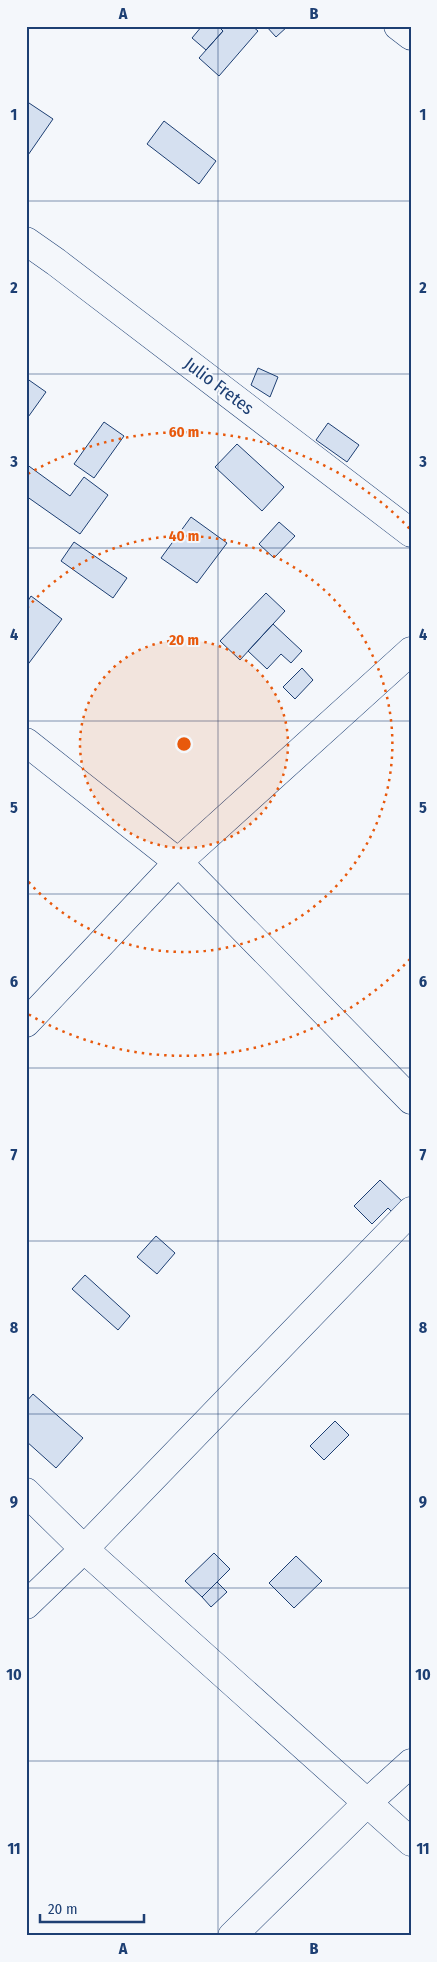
<svg xmlns="http://www.w3.org/2000/svg" width="437" height="1962" font-family="'Fira Sans Condensed',sans-serif">
<style>
.building{fill:#d5e0f0;stroke:#1d3f73}
.lines{fill:none;stroke-linecap:round;stroke-linejoin:round}
.minor-casing{stroke:#1d3f73;stroke-width:29}
.minor{stroke:#f4f7fb;stroke-width:28}
.grid{fill:none;stroke:#1d3f73;stroke-width:1;stroke-opacity:0.55}
.ring{fill:none;stroke:#e8590c;stroke-width:2.5;stroke-dasharray:2.5 5}
.labels{text-anchor:middle;stroke-width:4;stroke-linejoin:round;paint-order:stroke}
.street-label{font-size:18px;fill:#1d3f73;stroke:#f4f7fb}
.centre{fill:#e8590c;stroke:#f4f7fb;stroke-width:2.5}
.ring-label{font-size:15px;text-anchor:middle;font-weight:bold;fill:#e8590c;stroke:#f4f7fb;stroke-width:4;stroke-linejoin:round;paint-order:stroke}
.neatline{fill:none;stroke:#1d3f73;stroke-width:2}
.grid-label{font-size:16px;text-anchor:middle;font-weight:bold;fill:#1d3f73}
</style>
<rect width="100%" height="100%" fill="#f4f7fb"/>
<path class="building" d="M 202,26 L 218,26 L 223,31 L 206,50 L 192,38 Z
M 218,26 L 252,26 L 258,31 L 219,76 L 199,58 L 223,31 Z
M 266,26 L 288,26 L 276,37 Z
M 26,101 L 53,119 L 26,158 Z
M 164,121 L 216,161 L 199,184 L 147,144 Z
M 258,368 L 278,377 L 270,397 L 251,385 Z
M 26,378 L 46,392 L 26,420 Z
M 104,422 L 124,436 L 94,478 L 74,464 Z
M 328,423 L 359,445 L 347,462 L 316,440 Z
M 237,444 L 284,487 L 262,511 L 215,467 Z
M 26,464 L 70,496 L 84,477 L 108,495 L 80,534 L 26,496 Z
M 191,517 L 227,543 L 197,583 L 161,558 Z
M 279,522 L 295,536 L 274,558 L 259,544 Z
M 74,542 L 127,578 L 113,598 L 61,561 Z
M 266,593 L 285,611 L 240,660 L 220,641 Z
M 31,596 L 62,619 L 26,667 L 26,604 Z
M 273,624 L 302,651 L 291,663 L 281,654 L 267,669 L 248,651 Z
M 302,668 L 313,680 L 295,699 L 283,687 Z
M 380,1180 L 406,1205 L 396,1216 L 388,1208 L 372,1224 L 354,1206 Z
M 156,1236 L 175,1253 L 157,1274 L 137,1257 Z
M 85,1275 L 130,1316 L 118,1330 L 72,1289 Z
M 33,1394 L 83,1438 L 56,1468 L 26,1441 L 26,1402 Z
M 335,1421 L 349,1435 L 324,1460 L 310,1446 Z
M 214,1553 L 230,1569 L 202,1597 L 185,1581 Z
M 296,1556 L 322,1581 L 294,1608 L 269,1583 Z
M 217,1582 L 227,1592 L 211,1607 L 202,1597 Z"/>
<g class="lines">
<g class="minor-casing">
<path id="minor" d="M 398,26 L 411,36
M 26,241 L 56,262 L 411,533
M 26,742 L 178,862 L 411,1100
M 26,1023 L 178,862 L 411,651
M 26,1492 L 84,1549 L 411,1842
M 26,1605 L 84,1549 L 411,1211
M 232,1936 L 368,1802 L 411,1763"/>
</g>
<use href="#minor" class="minor"/>
</g>
<path class="grid" d="M 218,26 L 218,1936M 26,201 L 411,201M 26,374 L 411,374M 26,548 L 411,548M 26,721 L 411,721M 26,894 L 411,894M 26,1068 L 411,1068M 26,1241 L 411,1241M 26,1414 L 411,1414M 26,1588 L 411,1588M 26,1761 L 411,1761"/>
<circle cx="184" cy="744" r="104" fill="#e8590c" fill-opacity=".12"/>
<g class="ring">
<circle cx="184" cy="744" r="104"/>
<path d="M27 608A208 208 0 1 1 27 880"/>
<path d="M410 959A312 312 0 0 1 28 1014M28 474A312 312 0 0 1 410 529"/>
</g>
<g class="labels">
<g class="street-label">
<text transform="translate(219 386) rotate(37)" y="6">Julio Fretes</text>
</g>
</g>
<circle cx="184" cy="744" r="8" class="centre"/>
<g class="ring-label">
<text x="184" y="437">60 m</text>
<text x="184" y="541">40 m</text>
<text x="184" y="645">20 m</text>
</g>
<rect width="437" height="1962" fill="none" stroke="#f4f7fb" stroke-width="55"/>
<path d="M40 1914v8h104v-8" fill="none" stroke="#1d3f73" stroke-width="2.5"/>
<text x="48" y="1914" font-size="15" fill="#1d3f73" stroke="#f4f7fb" stroke-width="4" paint-order="stroke">20 m</text>
<rect x="28" y="28" width="382" height="1906" class="neatline"/>
<g class="grid-label">
<text x="123" y="19">A</text>
<text x="314" y="19">B</text>
<text x="14" y="120">1</text>
<text x="423" y="120">1</text>
<text x="14" y="293">2</text>
<text x="423" y="293">2</text>
<text x="14" y="467">3</text>
<text x="423" y="467">3</text>
<text x="14" y="640">4</text>
<text x="423" y="640">4</text>
<text x="14" y="813">5</text>
<text x="423" y="813">5</text>
<text x="14" y="987">6</text>
<text x="423" y="987">6</text>
<text x="14" y="1160">7</text>
<text x="423" y="1160">7</text>
<text x="14" y="1333">8</text>
<text x="423" y="1333">8</text>
<text x="14" y="1507">9</text>
<text x="423" y="1507">9</text>
<text x="14" y="1680">10</text>
<text x="423" y="1680">10</text>
<text x="14" y="1854">11</text>
<text x="423" y="1854">11</text>
<text x="123" y="1954">A</text>
<text x="314" y="1954">B</text>
</g>
</svg>
